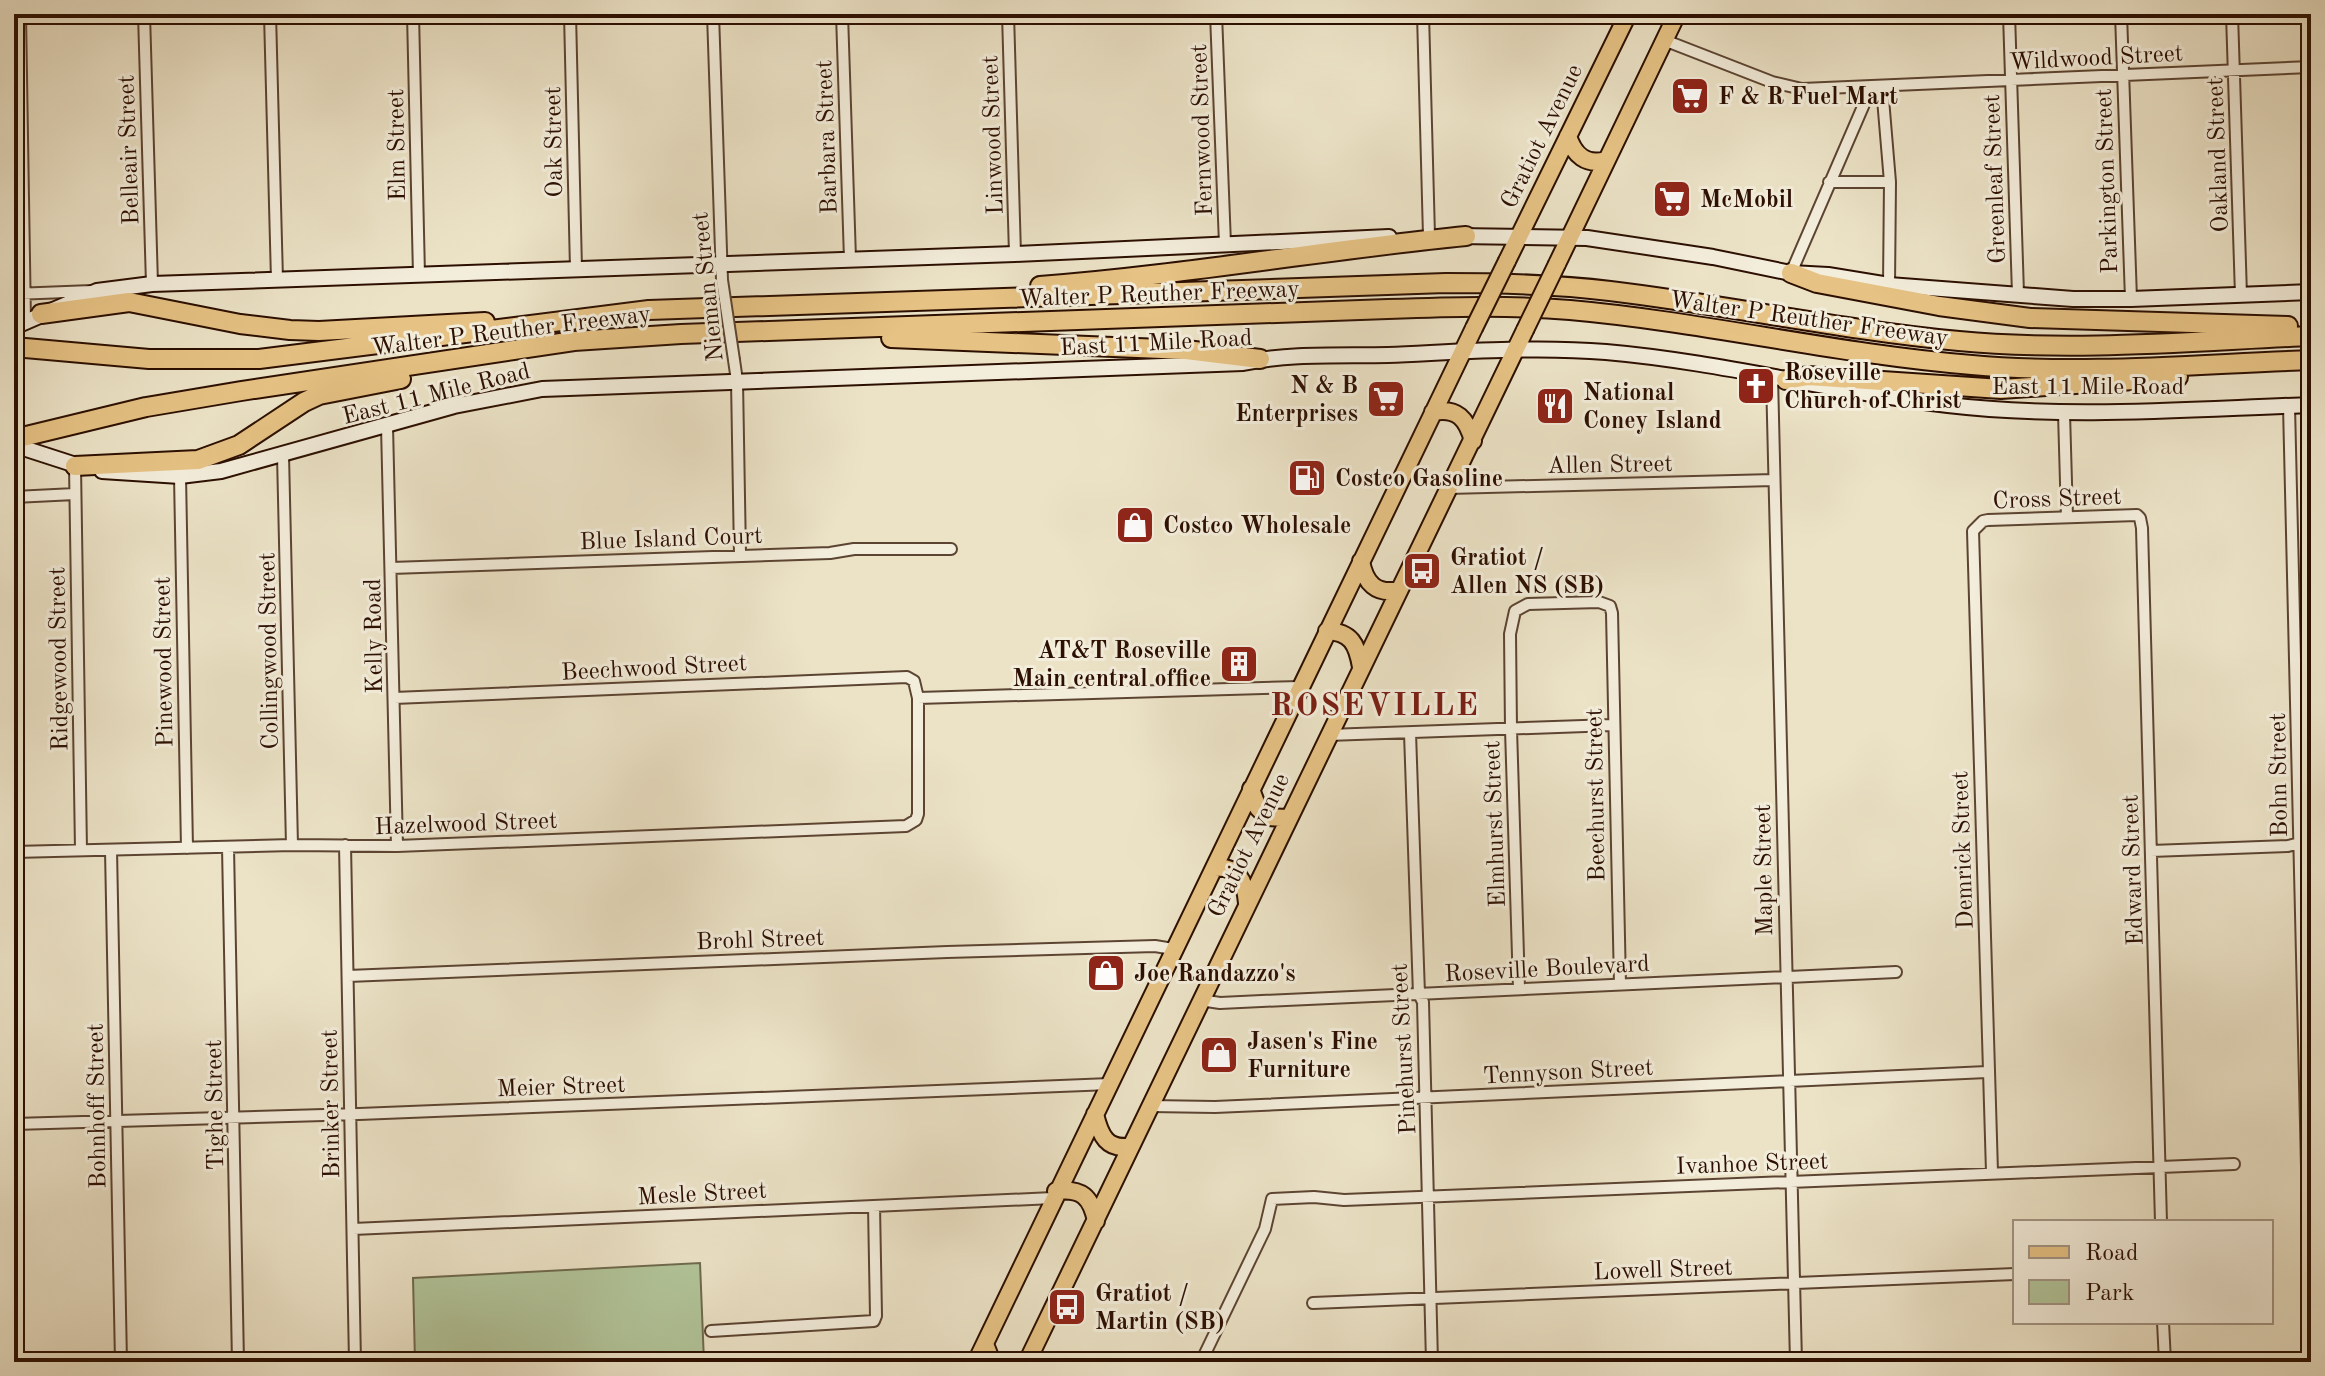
<svg xmlns="http://www.w3.org/2000/svg" width="2325" height="1376" font-family="'Old Standard TT',serif">
<style>
.green{fill:#b2c59a;stroke:#6f6a4e;stroke-width:2}
.lines{fill:none;stroke-linecap:round;stroke-linejoin:round}
.street-casing{stroke:#5c4432;stroke-width:14}
.secondary-casing{stroke:#2c0f01;stroke-width:18}
.primary-casing{stroke:#2c0f01;stroke-width:20}
.highway-casing{stroke:#2c0f01;stroke-width:22}
.street{stroke:#f3eddb;stroke-width:10}
.secondary{stroke:#f3eddb;stroke-width:14}
.primary{stroke:#e6c284;stroke-width:16}
.highway{stroke:#e6c284;stroke-width:18}
.street-bridge-casing{stroke:#5c4432;stroke-width:14;stroke-linecap:butt}
.primary-bridge-casing{stroke:#2c0f01;stroke-width:20;stroke-linecap:butt}
.street-bridge{stroke:#f3eddb;stroke-width:10}
.primary-bridge{stroke:#e6c284;stroke-width:16}
.labels{text-anchor:middle;stroke-width:6;stroke-linejoin:round;paint-order:stroke}
.street-label{font-size:24px;fill:#2c0f01;stroke:#f3eddb}
.poi-label{font-size:24px;font-weight:bold;fill:#2c0f01;stroke:#f3eddb;text-anchor:start}
.district-label{font-size:32px;font-weight:bold;letter-spacing:2px;fill:#7a1f14;stroke:#f3eddb}
</style>
<rect width="100%" height="100%" fill="#ece3c7"/>
<filter id="stains"><feTurbulence type="fractalNoise" baseFrequency=".0025" numOctaves="4"/><feColorMatrix values="0 0 0 0 .2 0 0 0 0 .09 0 0 0 0 .02 0 0 0 .5 -.17"/></filter>
<radialGradient id="worn" r=".72"><stop offset=".6" stop-color="#630" stop-opacity="0"/><stop offset="1" stop-color="#630" stop-opacity=".3"/></radialGradient>
<path class="green" d="M 700,1263 L 704,1362 L 415,1362 L 413,1278 Z"/>
<g class="lines">
<g class="street-casing">
<path id="street" d="M 20,14 L 25,321
M 144,14 L 152,284
M 270,14 L 277,280
M 413,14 L 419,275
M 570,14 L 576,269
M 713,14 L 722,280
M 842,14 L 850,259
M 1008,14 L 1015,254
M 1216,14 L 1225,244
M 1423,14 L 1429,236
M 2009,14 L 2018,294
M 2121,14 L 2131,299
M 2232,14 L 2241,295
M 1664,40 L 1772,82 L 1802,89 L 2311,67
M 1882,87 L 1890,182 L 1889,285
M 1829,182 L 1890,182
M 1791,273 L 1871,88
M 14,294 L 92,291
M 734,360 L 737,381 L 740,555
M 1772,377 L 1796,1362
M 2289,406 L 2311,1336
M 2064,413 L 2067,517
M 387,426 L 397,846
M 283,455 L 292,845
M 75,466 L 81,850
M 180,476 L 187,848
M 1448,488 L 1774,480
M 14,497 L 75,494
M 391,568 L 830,553 L 854,549 L 951,549
M 918,698 L 1299,687
M 1410,733 L 1419,994 L 1423,1002 L 1432,1362
M 1328,735 L 1613,725
M 345,845 L 355,1362
M 228,847 L 238,1362
M 111,850 L 121,1362
M 2151,851 L 2288,846 L 2311,840
M 14,852 L 292,845 L 397,846 L 906,826 L 916,820 L 918,814 L 918,698 L 914,681 L 907,677 L 394,698
M 348,976 L 947,952 L 1155,946 L 1173,949
M 1519,988 L 1511,729 L 1510,634 L 1515,611 L 1528,604 L 1599,602 L 1610,606 L 1612,613 L 1620,984
M 1200,1000 L 1220,1003 L 1896,972
M 1150,1106 L 1215,1107 L 1987,1072
M 14,1124 L 359,1114 L 1110,1084
M 1992,1172 L 1973,531 L 1983,521 L 1988,520 L 2137,515 L 2140,518 L 2142,528 L 2161,1222
M 353,1229 L 1053,1198
M 1313,1303 L 2015,1274
M 2163,1322 L 2165,1362
M 711,1331 L 874,1321 L 876,1316 L 874,1206
M 1201,1362 L 1265,1229 L 1272,1199 L 1314,1197 L 1344,1200 L 2234,1164"/>
</g>
<g class="secondary-casing">
<path id="secondary" d="M 1458,236 L 1587,238 L 1713,257 L 1791,273 L 1828,275 L 1889,285 L 2073,299 L 2131,299 L 2311,292
M 14,327 L 97,291 L 152,284 L 1015,254 L 1389,237
M 14,445 L 82,467
M 102,471 L 180,476 L 221,471 L 454,406 L 542,389 L 1243,363 C 1290,353 1341,356 1388,355 C 1460,352 1534,346 1606,352 C 1721,362 1833,392 1948,405 C 2068,419 2190,409 2311,405"/>
</g>
<g class="primary-casing">
<path id="primary" d="M 1568,136 C 1574,155 1586,166 1606,160
M 1507,261 L 1628,14
M 1557,264 L 1677,14
M 1433,412 C 1457,407 1467,419 1473,441
M 1361,561 C 1365,583 1376,595 1399,590
M 1327,631 C 1351,632 1357,644 1361,667
M 1251,789 L 1258,808 L 1267,817 L 1288,818
M 1214,868 C 1238,865 1245,881 1247,903
M 1095,1114 C 1100,1135 1107,1151 1131,1146
M 1056,1191 C 1082,1188 1091,1197 1096,1221
M 985,1344 L 992,1362
M 976,1362 L 1474,328
M 1027,1362 L 1525,330"/>
</g>
<g class="highway-casing">
<path id="highway" d="M 1791,273 L 1817,283 L 1939,306 L 2030,318 L 2288,326
M 1040,286 C 1183,275 1324,250 1466,236
M 41,314 L 129,302 L 240,324 L 290,330 L 319,331 L 485,322
M 891,338 L 1186,350 L 1260,359
M 14,347 L 149,359 L 259,359 L 649,310 L 1446,283 C 1501,283 1556,284 1610,291 C 1727,305 1842,330 1959,341 C 2075,352 2194,341 2311,336
M 1786,380 L 1808,376 L 2001,389 L 2178,377
M 14,439 L 146,407 L 241,391 L 574,341 L 681,334 L 1388,309 C 1448,307 1510,305 1570,310 C 1705,322 1837,354 1972,365 C 2084,375 2198,364 2311,360
M 75,466 L 198,460 L 239,445 L 304,402 L 319,395 L 401,379"/>
</g>
<use href="#street" class="street"/>
<use href="#secondary" class="secondary"/>
<use href="#primary" class="primary"/>
<use href="#highway" class="highway"/>
<g class="street-bridge-casing">
<path id="street-bridge" d="M 722,280 L 734,360"/>
</g>
<g class="primary-bridge-casing">
<path id="primary-bridge" d="M 1474,328 L 1507,261
M 1525,330 L 1557,264"/>
</g>
<use href="#street-bridge" class="street-bridge"/>
<use href="#primary-bridge" class="primary-bridge"/>
</g>
<defs>
<g id="supermarket-square" transform="scale(2)"><rect x="-9" y="-9" width="18" height="18" rx="4" fill="#8f2418" stroke="#f3eddb"/><path d="M-6-5.5h2.5l.6 2H6L4.5 2H-2.5L-4.4-4H-6ZM-1.5 3.2a1.3 1.3 0 1 0 .1 0ZM3 3.2a1.3 1.3 0 1 0 .1 0Z" fill="#fff"/></g>
<g id="church-square" transform="scale(2)"><rect x="-9" y="-9" width="18" height="18" rx="4" fill="#8f2418" stroke="#f3eddb"/><path d="M-1.2-6h2.4v3.5h3.3v2.4h-3.3V6h-2.4V-.1h-3.3v-2.4h3.3Z" fill="#fff"/></g>
<g id="restaurant-square" transform="scale(2)"><rect x="-9" y="-9" width="18" height="18" rx="4" fill="#8f2418" stroke="#f3eddb"/><path d="M-5-6h1v4h1v-4h1v4h1v-4h1v5L-1.5 .5V6h-2V.5L-5-1ZM5-6V6H3V1.5H1.5Q1.5-4 5-6Z" fill="#fff"/></g>
<g id="fuel-square" transform="scale(2)"><rect x="-9" y="-9" width="18" height="18" rx="4" fill="#8f2418" stroke="#f3eddb"/><path d="M-5.5-6h7V0h2V4h1.3V-2.5L3-4.5l.8-.8L6-3V5H2.5V1h-1V6h-7ZM-4.2-4.7v3.2H.2V-4.7Z" fill="#fff"/></g>
<g id="shop-square" transform="scale(2)"><rect x="-9" y="-9" width="18" height="18" rx="4" fill="#8f2418" stroke="#f3eddb"/><path d="M-5-2.5h2.3a2.7 3.5 0 0 1 5.4 0H5L5.5 6h-11ZM-1.5-2.5h3a1.5 2.3 0 0 0-3 0Z" fill="#fff"/></g>
<g id="bus-square" transform="scale(2)"><rect x="-9" y="-9" width="18" height="18" rx="4" fill="#8f2418" stroke="#f3eddb"/><path d="M-5-6H5V4H4V6H2V4H-2V6H-4V4H-5ZM-3.5-4V0h7V-4ZM-3.5 1.2v1.5H-2V1.2ZM2 1.2v1.5H3.5V1.2Z" fill="#fff"/></g>
<g id="building-square" transform="scale(2)"><rect x="-9" y="-9" width="18" height="18" rx="4" fill="#8f2418" stroke="#f3eddb"/><path d="M-4-6H4V6H1V3H-1V6H-4ZM-2.5-4.3h1.7v1.8h-1.7ZM.8-4.3h1.7v1.8H.8ZM-2.5-1h1.7V.8h-1.7ZM.8-1h1.7V.8H.8Z" fill="#fff"/></g>
</defs>
<g fill-rule="evenodd">
<use href="#supermarket-square" x="1690" y="96"/>
<use href="#supermarket-square" x="1672" y="199"/>
<use href="#church-square" x="1756" y="386"/>
<use href="#supermarket-square" x="1386" y="399"/>
<use href="#restaurant-square" x="1555" y="406"/>
<use href="#fuel-square" x="1307" y="478"/>
<use href="#shop-square" x="1135" y="525"/>
<use href="#bus-square" x="1422" y="571"/>
<use href="#building-square" x="1239" y="664"/>
<use href="#shop-square" x="1106" y="973"/>
<use href="#shop-square" x="1219" y="1055"/>
<use href="#bus-square" x="1067" y="1307"/>
</g>
<g class="labels">
<g class="street-label">
<text transform="translate(2096 57) rotate(-3)" y="8">Wildwood Street</text>
<text transform="translate(1201 130) rotate(-92)" y="8">Fernwood Street</text>
<text transform="translate(992 135) rotate(-92)" y="8">Linwood Street</text>
<text transform="translate(1541 136) rotate(-64)" y="8">Gratiot Avenue</text>
<text transform="translate(826 137) rotate(-92)" y="8">Barbara Street</text>
<text transform="translate(553 142) rotate(-91)" y="8">Oak Street</text>
<text transform="translate(396 145) rotate(-91)" y="8">Elm Street</text>
<text transform="translate(128 150) rotate(-92)" y="8">Belleair Street</text>
<text transform="translate(2217 155) rotate(-92)" y="8">Oakland Street</text>
<text transform="translate(1994 179) rotate(-92)" y="8">Greenleaf Street</text>
<text transform="translate(2106 181) rotate(-92)" y="8">Parkington Street</text>
<text transform="translate(707 287) rotate(-96)" y="8">Nieman Street</text>
<text transform="translate(1159 293) rotate(-2)" y="8">Walter P Reuther Freeway</text>
<text transform="translate(1809 318) rotate(8)" y="8">Walter P Reuther Freeway</text>
<text transform="translate(511 330) rotate(-7)" y="8">Walter P Reuther Freeway</text>
<text transform="translate(1156 342) rotate(-3)" y="8">East 11 Mile Road</text>
<text x="2088" y="394">East 11 Mile Road</text>
<text transform="translate(436 393) rotate(-14)" y="8">East 11 Mile Road</text>
<text transform="translate(1610 464) rotate(-1)" y="8">Allen Street</text>
<text transform="translate(2057 498) rotate(-2)" y="8">Cross Street</text>
<text transform="translate(671 538) rotate(-2)" y="8">Blue Island Court</text>
<text transform="translate(373 636) rotate(-91)" y="8">Kelly Road</text>
<text transform="translate(268 651) rotate(-91)" y="8">Collingwood Street</text>
<text transform="translate(58 659) rotate(-91)" y="8">Ridgewood Street</text>
<text transform="translate(163 662) rotate(-91)" y="8">Pinewood Street</text>
<text transform="translate(654 667) rotate(-3)" y="8">Beechwood Street</text>
<text transform="translate(2278 775) rotate(-91)" y="8">Bohn Street</text>
<text transform="translate(1595 795) rotate(-91)" y="8">Beechurst Street</text>
<text transform="translate(466 823) rotate(-2)" y="8">Hazelwood Street</text>
<text transform="translate(1494 824) rotate(-92)" y="8">Elmhurst Street</text>
<text transform="translate(1248 845) rotate(-64)" y="8">Gratiot Avenue</text>
<text transform="translate(1962 850) rotate(-92)" y="8">Demrick Street</text>
<text transform="translate(1763 870) rotate(-91)" y="8">Maple Street</text>
<text transform="translate(2132 870) rotate(-92)" y="8">Edward Street</text>
<text transform="translate(760 939) rotate(-2)" y="8">Brohl Street</text>
<text transform="translate(1547 968) rotate(-3)" y="8">Roseville Boulevard</text>
<text transform="translate(1403 1049) rotate(-93)" y="8">Pinehurst Street</text>
<text transform="translate(1568 1071) rotate(-3)" y="8">Tennyson Street</text>
<text transform="translate(561 1086) rotate(-2)" y="8">Meier Street</text>
<text transform="translate(330 1104) rotate(-91)" y="8">Brinker Street</text>
<text transform="translate(214 1105) rotate(-91)" y="8">Tighe Street</text>
<text transform="translate(96 1106) rotate(-91)" y="8">Bohnhoff Street</text>
<text transform="translate(1752 1163) rotate(-2)" y="8">Ivanhoe Street</text>
<text transform="translate(702 1193) rotate(-3)" y="8">Mesle Street</text>
<text transform="translate(1663 1269) rotate(-2)" y="8">Lowell Street</text>
</g>
<g class="poi-label">
<text x="1718" y="104">F &amp; R Fuel Mart</text>
<text x="1700" y="207">McMobil</text>
<text x="1784" y="380">Roseville<tspan x="1784" dy="28">Church of Christ</tspan></text>
<text x="1358" y="393" text-anchor="end">N &amp; B<tspan x="1358" dy="28">Enterprises</tspan></text>
<text x="1583" y="400">National<tspan x="1583" dy="28">Coney Island</tspan></text>
<text x="1335" y="486">Costco Gasoline</text>
<text x="1163" y="533">Costco Wholesale</text>
<text x="1450" y="565">Gratiot /<tspan x="1450" dy="28">Allen NS (SB)</tspan></text>
<text x="1211" y="658" text-anchor="end">AT&amp;T Roseville<tspan x="1211" dy="28">Main central office</tspan></text>
<text x="1134" y="981">Joe Randazzo's</text>
<text x="1247" y="1049">Jasen's Fine<tspan x="1247" dy="28">Furniture</tspan></text>
<text x="1095" y="1301">Gratiot /<tspan x="1095" dy="28">Martin (SB)</tspan></text>
</g>
<g class="district-label">
<text x="1375" y="715">ROSEVILLE</text>
</g>
</g>
<rect width="2325" height="1376" fill="none" stroke="#ece3c7" stroke-width="48"/>
<rect x="16" y="16" width="2293" height="1344" fill="none" stroke="#2c0f01" stroke-width="4"/>
<rect x="24" y="24" width="2277" height="1328" fill="none" stroke="#2c0f01" stroke-width="2"/>
<rect x="2013" y="1220" width="260" height="104" fill="#f3eddb" stroke="#a39484" stroke-width="2"/>
<rect x="2029" y="1246" width="40" height="12" fill="#e6c284" stroke="#a39484" stroke-width="2"/>
<text x="2085" y="1260" font-size="24" fill="#2c0f01">Road</text>
<rect x="2029" y="1280" width="40" height="24" fill="#b2c59a" stroke="#a39484" stroke-width="2"/>
<text x="2085" y="1300" font-size="24" fill="#2c0f01">Park</text>
<rect width="100%" height="100%" filter="url(#stains)"/>
<rect width="100%" height="100%" fill="url(#worn)"/>
</svg>
